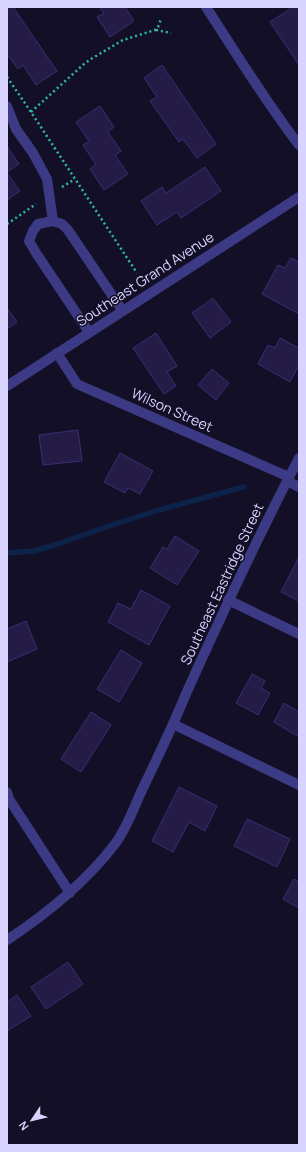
<svg xmlns="http://www.w3.org/2000/svg" width="306" height="1152" font-family="Manrope,sans-serif">
<style>
.lines{fill:none;stroke-linecap:round;stroke-linejoin:round}
.stream{stroke:#0c2248;stroke-width:5.5}
.building{fill:#241b47;stroke:#3b2d73}
.path{stroke:#2fb8b0;stroke-width:2.5;stroke-dasharray:2 3;stroke-linecap:butt}
.service{stroke:#3d3a85;stroke-width:10}
.minor{stroke:#3d3a85;stroke-width:10}
.tertiary{stroke:#3d3a85;stroke-width:10}
.labels{text-anchor:middle;stroke-width:3;stroke-linejoin:round;paint-order:stroke}
.street-label{font-size:14px;fill:#d9d4ff;stroke:#130f26}
</style>
<rect width="100%" height="100%" fill="#130f26"/>
<g class="lines">
<path class="stream" d="M 7,553 L 34,551 L 55,545 L 106,527 L 159,510 L 244,487"/>
</g>
<path class="building" d="M 7,7 L 13,7 L 57,71 L 36,85 L 23,65 L 18,69 L 7,54 Z
M 99,7 L 125,7 L 134,21 L 110,37 L 97,17 L 104,13 Z
M 293,7 L 299,7 L 299,65 L 270,22 Z
M 162,65 L 216,144 L 197,158 L 183,139 L 179,142 L 150,101 L 157,97 L 144,78 Z
M 100,106 L 114,127 L 108,132 L 121,151 L 115,155 L 128,174 L 104,190 L 90,169 L 96,165 L 83,145 L 89,141 L 76,122 Z
M 7,146 L 19,164 L 7,172 Z
M 205,167 L 221,191 L 181,218 L 177,212 L 157,225 L 141,201 L 162,187 L 166,193 Z
M 7,173 L 20,191 L 7,200 Z
M 291,258 L 299,262 L 299,314 L 262,294 L 278,265 L 285,268 Z
M 213,298 L 231,322 L 210,338 L 192,313 Z
M 7,308 L 17,322 L 7,329 Z
M 156,333 L 177,366 L 167,372 L 176,386 L 164,394 L 133,348 Z
M 280,338 L 299,348 L 299,365 L 290,382 L 258,364 L 268,345 L 275,348 Z
M 212,369 L 229,383 L 216,400 L 198,385 Z
M 78,430 L 82,461 L 43,465 L 39,435 Z
M 120,453 L 153,471 L 140,494 L 128,488 L 125,493 L 104,482 Z
M 175,536 L 199,551 L 177,585 L 150,568 L 163,547 L 167,549 Z
M 299,557 L 299,601 L 281,592 Z
M 141,590 L 170,606 L 149,645 L 108,622 L 118,603 L 131,609 Z
M 26,621 L 37,649 L 7,662 L 7,629 Z
M 121,650 L 142,663 L 119,702 L 97,689 Z
M 252,674 L 265,681 L 261,688 L 270,693 L 258,715 L 236,703 Z
M 284,703 L 299,712 L 299,737 L 274,722 Z
M 91,712 L 111,725 L 81,772 L 61,759 Z
M 179,787 L 217,806 L 205,831 L 189,822 L 173,852 L 152,841 Z
M 247,819 L 290,839 L 277,867 L 234,846 Z
M 294,879 L 299,882 L 299,908 L 283,899 Z
M 68,962 L 83,984 L 46,1009 L 31,987 Z
M 17,995 L 31,1016 L 7,1031 L 7,1002 Z"/>
<g class="lines">
<path class="path" d="M 156,30 L 171,33
M 7,77 L 31,112 L 137,273
M 31,112 L 84,64 L 91,59 L 123,40 L 155,30 L 158,27 L 161,19
M 62,187 L 75,179
M 7,224 L 36,204"/>
<path class="service" d="M 7,106 L 16,129 L 33,153 L 47,179 L 53,221 L 62,224 L 68,230 L 122,310
M 53,221 L 38,224 L 33,231 L 29,241 L 36,253 L 89,332
M 228,600 L 299,634"/>
<path class="minor" d="M 57,353 L 77,384 L 289,477
M 7,386 L 299,197
M 287,481 L 299,487
M 173,724 L 299,785
M 7,792 L 9,799 L 70,893
M 7,940 C 48,913 85,883 115,844 C 127,828 134,807 142,790 C 157,759 172,728 185,696 C 221,616 258,536 299,458"/>
<path class="tertiary" d="M 206,7 C 236,53 265,101 299,145"/>
</g>
<g class="labels">
<g class="street-label">
<text transform="translate(145 279) rotate(-33)" y="5">Southeast Grand Avenue</text>
<text transform="translate(172 410) rotate(24)" y="5">Wilson Street</text>
<text transform="translate(222 584) rotate(-65)" y="5">Southeast Eastridge Street</text>
</g>
</g>
<rect width="306" height="1152" fill="none" stroke="#d9d4ff" stroke-width="16"/>
<g transform="translate(32 1120) rotate(235)" stroke="#130f26" stroke-width="3" paint-order="stroke">
<path d="M0-3L7 15L0 10L-7 15Z" fill="#d9d4ff"/>
<text y="-6" font-size="11" font-weight="bold" text-anchor="middle" fill="#d9d4ff">N</text>
</g>
</svg>
